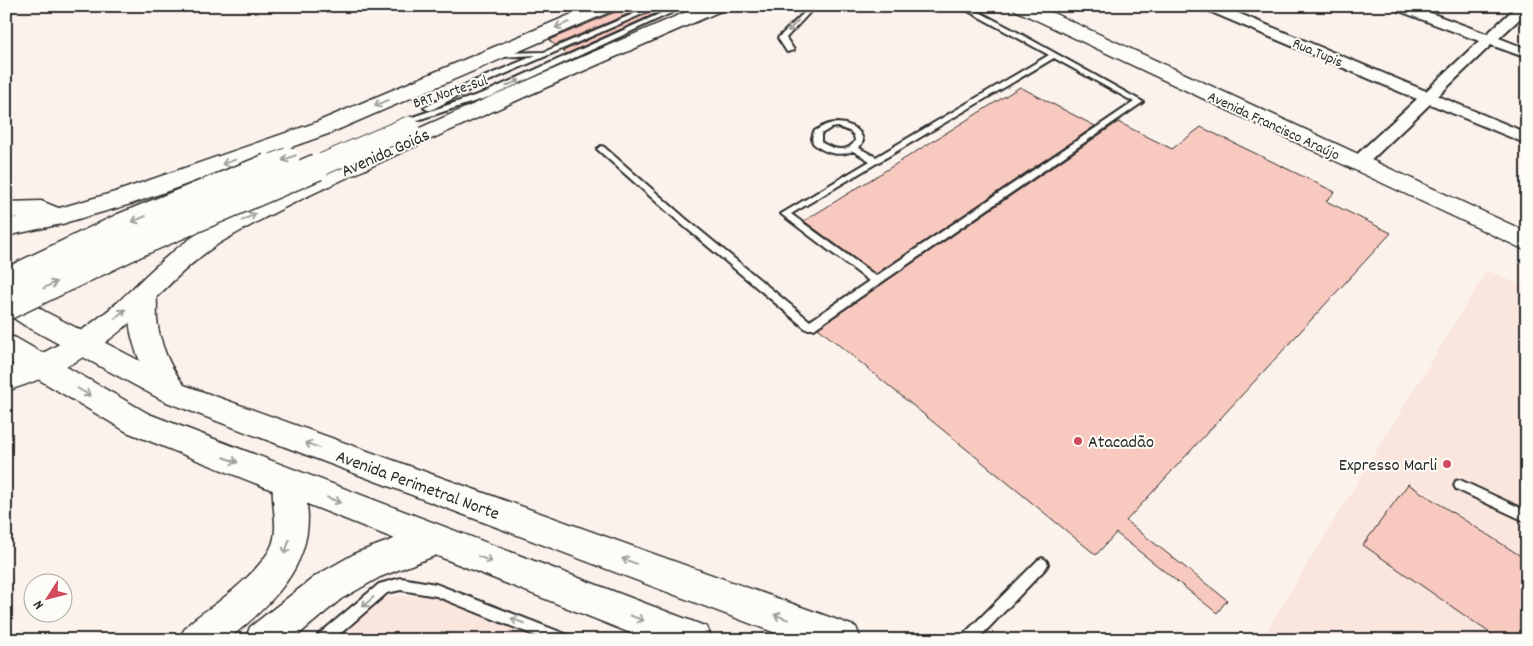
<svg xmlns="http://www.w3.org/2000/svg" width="1533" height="646" font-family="Dekko,sans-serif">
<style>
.built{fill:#fbe6de}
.building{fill:#f8c9bf;stroke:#2b2b2b}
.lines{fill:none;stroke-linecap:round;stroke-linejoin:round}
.lane-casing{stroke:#2b2b2b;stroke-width:4}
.street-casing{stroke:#2b2b2b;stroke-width:4}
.secondary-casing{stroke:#2b2b2b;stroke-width:3}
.primary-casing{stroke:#2b2b2b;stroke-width:3}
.highway-casing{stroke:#2b2b2b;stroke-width:3}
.lane{fill:#fdfcf7;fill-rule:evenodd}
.street{fill:#fdfcf7;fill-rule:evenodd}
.secondary{fill:#fdfcf7;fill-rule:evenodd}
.primary{fill:#fdfcf7;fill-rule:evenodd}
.highway{fill:#fdfcf7;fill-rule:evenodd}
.primary-bridge-far1-casing{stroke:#2b2b2b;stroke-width:23;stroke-linecap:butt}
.primary-bridge-casing{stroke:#2b2b2b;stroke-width:29;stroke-linecap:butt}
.primary-bridge-far1{stroke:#fdfcf7;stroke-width:21}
.primary-bridge{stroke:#fdfcf7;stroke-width:26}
.oneway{stroke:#9e9e9b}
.poi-dot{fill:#d1495b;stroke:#fdfcf7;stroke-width:2}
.labels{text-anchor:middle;stroke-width:4;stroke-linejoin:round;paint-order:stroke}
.far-street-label{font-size:15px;fill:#2b2b2b;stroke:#fdfcf7}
.street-label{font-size:18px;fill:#2b2b2b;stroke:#fdfcf7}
.poi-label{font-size:18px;fill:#2b2b2b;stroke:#fdfcf7;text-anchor:start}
</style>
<rect width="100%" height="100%" fill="#fcf2ec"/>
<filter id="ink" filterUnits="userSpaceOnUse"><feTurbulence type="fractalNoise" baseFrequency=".02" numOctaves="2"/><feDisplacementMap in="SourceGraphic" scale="10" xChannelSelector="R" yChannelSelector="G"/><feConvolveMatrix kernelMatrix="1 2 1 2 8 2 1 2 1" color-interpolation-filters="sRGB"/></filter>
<g filter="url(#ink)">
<path class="built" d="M 1487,270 L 1527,289 L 1527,640 L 1261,640 Z
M 459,593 L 553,640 L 318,640 L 368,598 Z"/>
<path class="building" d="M 618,6 L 647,6 L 555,45 L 549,40 L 615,12 Z
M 663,6 L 672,6 L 566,54 L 563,51 Z
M 1020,87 L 1095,126 L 876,274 L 804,221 Z
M 1118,122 L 1172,149 L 1201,127 L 1335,192 L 1326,201 L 1391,233 L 1126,521 L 1227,600 L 1217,613 L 1116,533 L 1096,555 L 818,328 Z
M 1408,484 L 1527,560 L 1527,640 L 1500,640 L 1363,545 Z"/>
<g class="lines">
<g class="lane-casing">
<path id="lane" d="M 652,6 L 661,6 L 473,88 L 431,110 L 428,110 L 424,108 L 467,84 L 536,55 L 501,57 L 498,57 L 498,53 L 544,52 Z
M 677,6 L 686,6 L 492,96 L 405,124 L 399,124 L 398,122 L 486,92 Z
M 811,6 L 819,6 L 811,11 L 786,38 L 794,50 L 787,52 L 778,38 Z
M 959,6 L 968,6 L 1019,33 L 1143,102 L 814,329 L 806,329 L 679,222 L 597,149 L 601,146 L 604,147 L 685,218 L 810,321 L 869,281 L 781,214 L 870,161 L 853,151 C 839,157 824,153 813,143 L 812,138 L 814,131 C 819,129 824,125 829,124 C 843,121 861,126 863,141 L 859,148 L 876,157 L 1049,55 ZM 1054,58 L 1134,102 L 876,276 L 791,214 ZM 838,127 L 849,131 L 854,135 L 855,141 C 847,154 832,149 821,142 L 821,134 L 831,128 Z
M 1460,480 L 1527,511 L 1527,522 L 1456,489 L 1454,485 L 1456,481 Z
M 1042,558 L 1046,560 L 1048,564 L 1046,568 L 977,640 L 961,640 L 963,635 L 1038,560 Z
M 401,578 L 436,584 L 568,635 L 570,640 L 546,640 L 436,596 L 401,590 L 387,593 L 333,640 L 316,640 L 318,635 L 379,584 Z"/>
</g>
<g class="street-casing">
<path id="street" d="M 1202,6 L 1221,6 L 1426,91 L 1479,41 L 1394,9 L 1392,6 L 1412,6 L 1487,34 L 1517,6 L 1527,6 L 1527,12 L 1499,38 L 1527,49 L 1527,58 L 1491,45 L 1438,96 L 1527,133 L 1527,144 L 1430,104 L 1363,168 L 1357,169 L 1351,168 L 1349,164 L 1351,160 L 1417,99 L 1204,9 Z"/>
</g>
<g class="secondary-casing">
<path id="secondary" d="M 1013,6 L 1038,6 L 1527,232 L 1527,251 L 1015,10 Z
M 288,468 L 299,472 C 304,483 306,493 307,505 C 315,565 270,606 227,640 L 179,640 C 186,621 201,615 217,603 C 236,588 256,572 269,551 C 284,526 265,496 277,472 Z
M 435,524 L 447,529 L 452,540 L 447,551 L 380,577 L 341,599 L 292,640 L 245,640 L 250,627 L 317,575 L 356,553 Z"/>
</g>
<g class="primary-casing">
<path id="primary" d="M 591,6 L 616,6 L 614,10 L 328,134 L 131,204 L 57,225 L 6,236 L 6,220 L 56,209 L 115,192 L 312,124 Z
M 700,6 L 725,6 L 723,10 C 617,56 512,102 407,150 C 345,179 282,206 223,241 C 190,261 165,290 137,316 C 99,352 56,376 6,391 L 6,367 C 48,355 86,330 118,302 C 146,276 172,248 206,229 C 272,191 343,161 413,131 C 509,89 604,47 700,6 Z"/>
</g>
<g class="highway-casing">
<path id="highway" d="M 41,201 L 66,211 L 69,217 L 66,223 L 57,225 L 37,217 L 6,218 L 6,202 Z
M 144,283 L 153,286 C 159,297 156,309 157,320 C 160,344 169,366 184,385 L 843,622 L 856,627 L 861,640 L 794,640 L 164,401 L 24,325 L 6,313 L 6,289 L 15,292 L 44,311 L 140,361 C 131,341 123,307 135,286 Z
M 6,335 L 16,338 L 149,414 L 694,622 L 707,627 L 712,640 L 648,640 L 127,432 L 6,360 Z"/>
</g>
<use href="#lane" class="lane"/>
<use href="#street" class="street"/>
<use href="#secondary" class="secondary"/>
<use href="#primary" class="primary"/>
<use href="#highway" class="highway"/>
<g class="primary-bridge-far1-casing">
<path id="primary-bridge-far1" d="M 265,168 L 289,158
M 314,168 L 409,127"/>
</g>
<g class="primary-bridge-casing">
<path id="primary-bridge" d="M 6,282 L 123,226 L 268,167
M 6,307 L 137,244 L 317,167"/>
</g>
<use href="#primary-bridge-far1" class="primary-bridge-far1"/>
<use href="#primary-bridge" class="primary-bridge"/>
</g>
<defs><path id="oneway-shaft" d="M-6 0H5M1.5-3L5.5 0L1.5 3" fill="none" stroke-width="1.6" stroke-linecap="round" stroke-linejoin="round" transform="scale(1.25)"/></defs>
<g class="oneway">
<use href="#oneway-shaft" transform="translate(562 25) rotate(157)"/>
<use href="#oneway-shaft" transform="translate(793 26) rotate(134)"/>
<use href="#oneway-shaft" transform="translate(513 83) rotate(-24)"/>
<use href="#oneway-shaft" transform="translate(381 103) rotate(157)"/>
<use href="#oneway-shaft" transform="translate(289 158) rotate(158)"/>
<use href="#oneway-shaft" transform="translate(229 162) rotate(160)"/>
<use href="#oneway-shaft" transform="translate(249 217) rotate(-28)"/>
<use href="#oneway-shaft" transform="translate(139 219) rotate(158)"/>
<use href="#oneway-shaft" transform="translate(50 285) rotate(-26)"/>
<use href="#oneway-shaft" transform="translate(120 314) rotate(-42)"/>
<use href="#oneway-shaft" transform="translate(84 392) rotate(30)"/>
<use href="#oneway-shaft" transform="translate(312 445) rotate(-160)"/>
<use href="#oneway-shaft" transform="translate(231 460) rotate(21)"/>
<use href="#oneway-shaft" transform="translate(334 500) rotate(21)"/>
<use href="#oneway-shaft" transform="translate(287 547) rotate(108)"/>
<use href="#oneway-shaft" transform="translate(485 559) rotate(21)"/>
<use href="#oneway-shaft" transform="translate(629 561) rotate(-160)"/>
<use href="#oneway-shaft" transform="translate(368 602) rotate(139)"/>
<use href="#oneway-shaft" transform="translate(781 617) rotate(-160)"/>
<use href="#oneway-shaft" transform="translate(637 618) rotate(21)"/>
<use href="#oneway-shaft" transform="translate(518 621) rotate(-159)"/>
</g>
</g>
<g class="poi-dot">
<circle cx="1078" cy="441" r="5"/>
<circle cx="1447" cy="464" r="5"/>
</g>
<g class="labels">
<g class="far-street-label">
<text transform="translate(1318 52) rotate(23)" y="5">Rua Tupis</text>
<text transform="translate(450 91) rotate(-18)" y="5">BRT Norte-Sul</text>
<text transform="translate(1274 125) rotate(25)" y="5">Avenida Francisco Araújo</text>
</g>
<g class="street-label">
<text transform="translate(385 152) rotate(-24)" y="6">Avenida Goiás</text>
<text transform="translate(418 484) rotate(20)" y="6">Avenida Perimetral Norte</text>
</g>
<g class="poi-label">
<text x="1088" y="447">Atacadão</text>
<text x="1437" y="470" text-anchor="end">Expresso Marli</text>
</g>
</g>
<rect width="1533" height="646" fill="none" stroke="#fdfcf7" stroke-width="25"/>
<rect x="12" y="12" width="1508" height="621" fill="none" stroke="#2b2b2b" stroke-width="2" filter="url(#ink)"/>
<g transform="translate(48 598) rotate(234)"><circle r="24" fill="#fdfcf7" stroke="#a9a8a5"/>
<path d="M0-4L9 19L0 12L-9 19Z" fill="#d1495b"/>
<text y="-8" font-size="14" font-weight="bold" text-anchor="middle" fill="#2b2b2b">N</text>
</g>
</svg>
